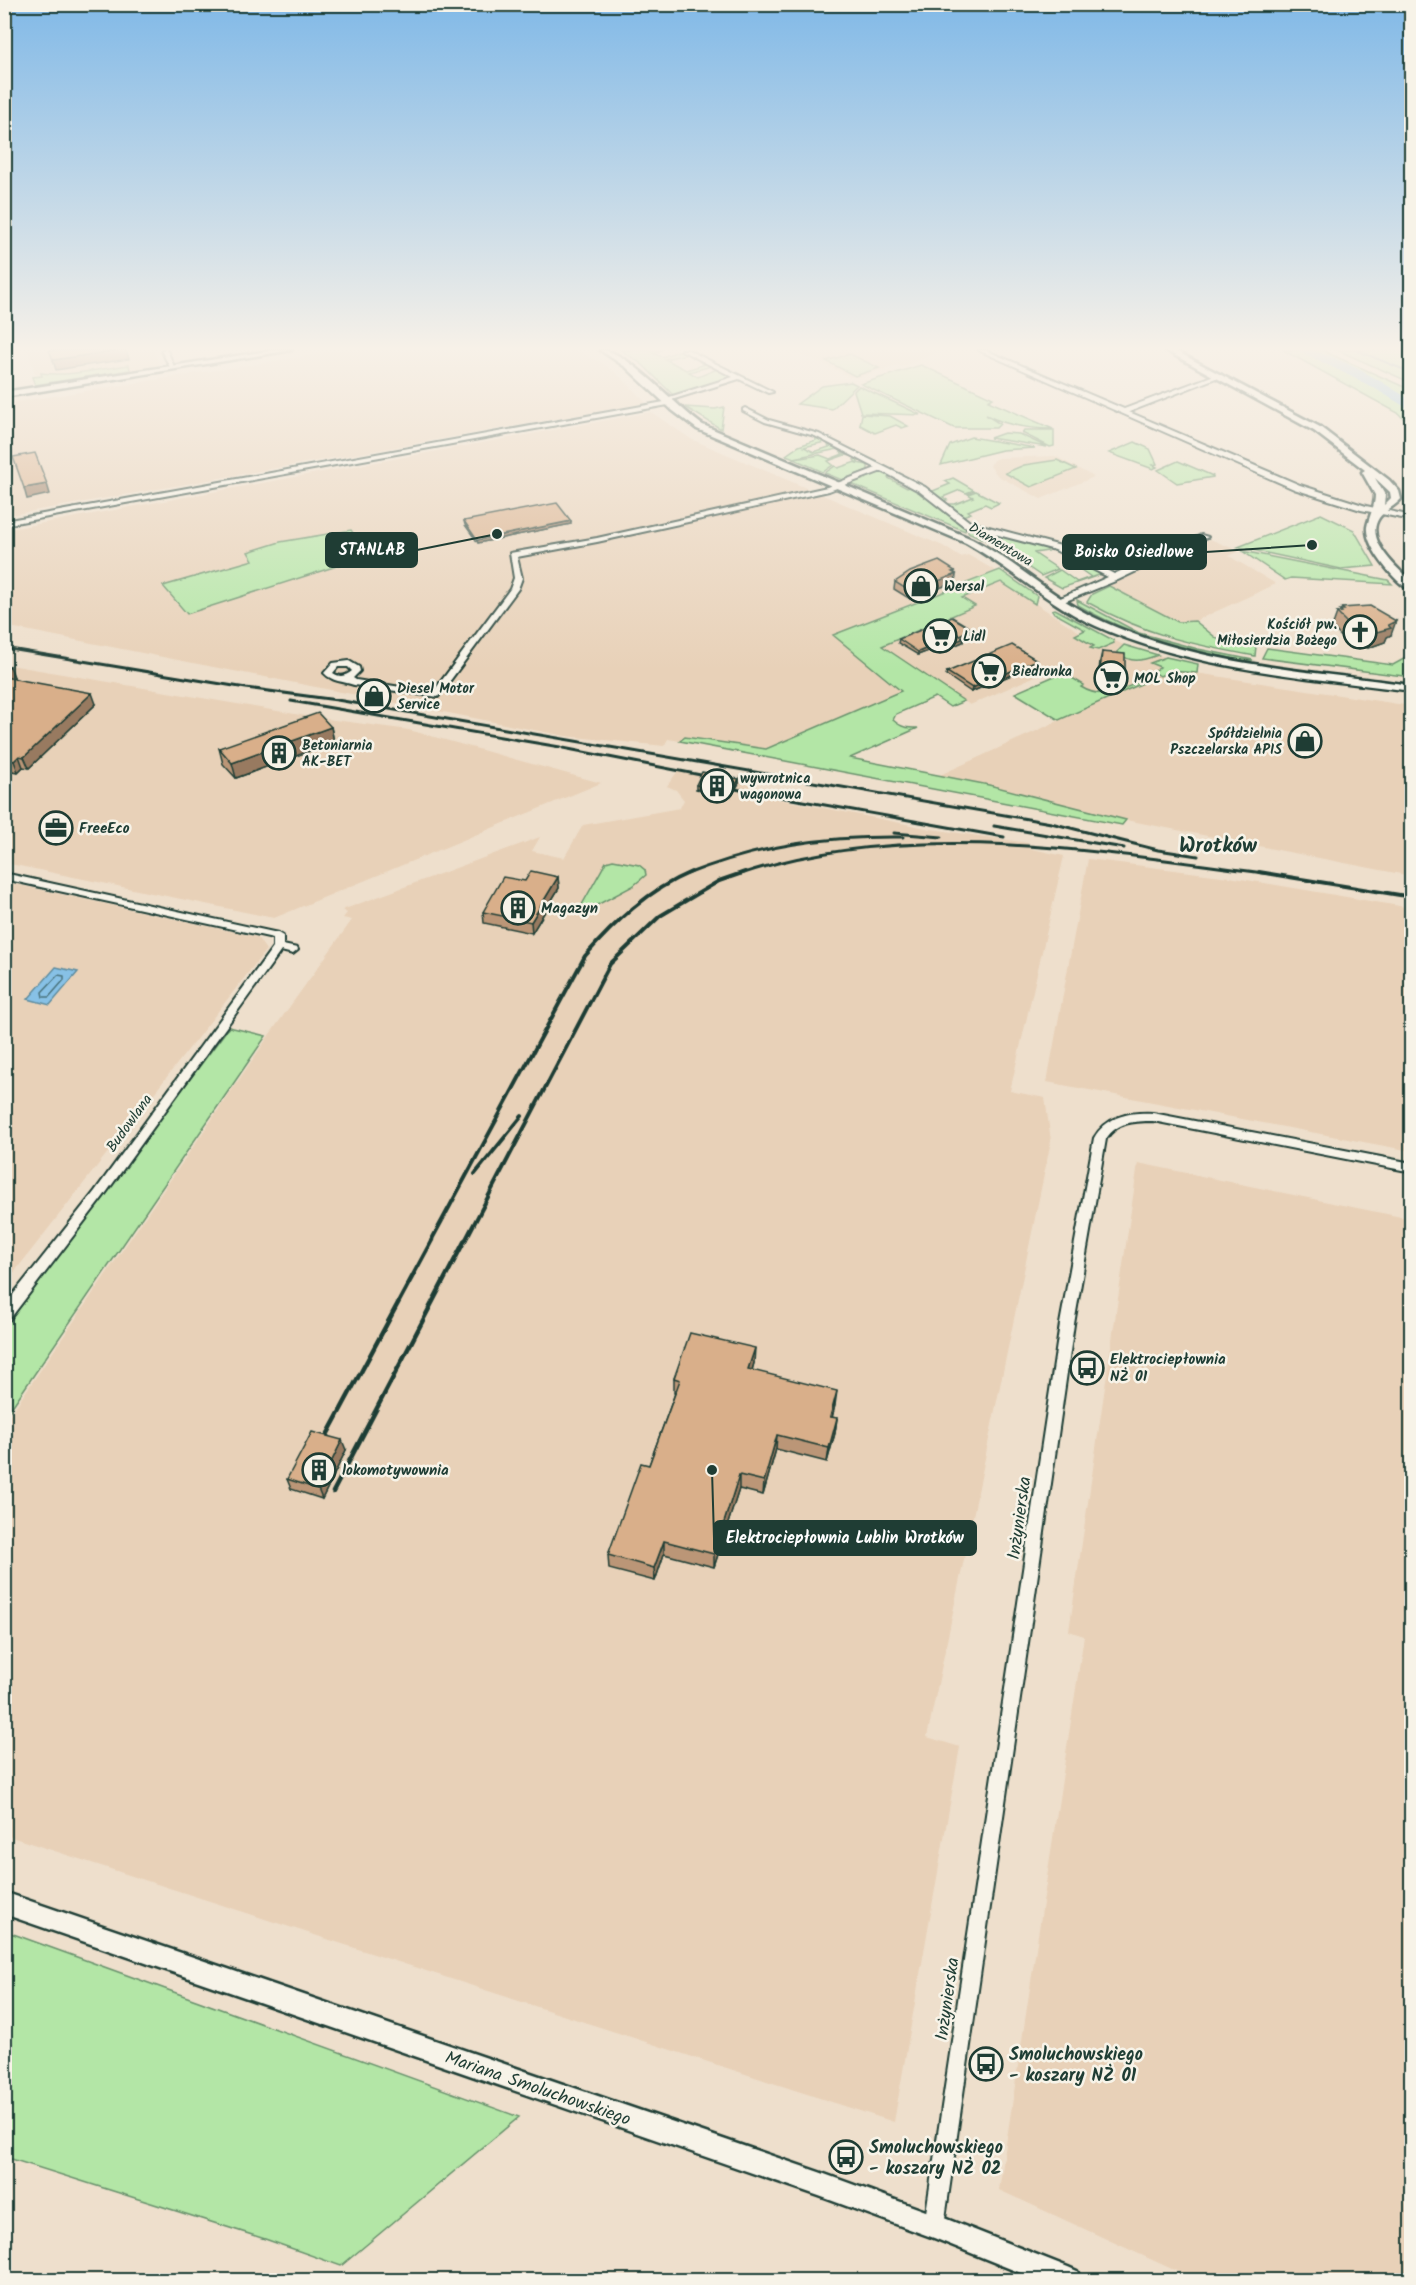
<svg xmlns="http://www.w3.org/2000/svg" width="1416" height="2285" font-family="Kalam,sans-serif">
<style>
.built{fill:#e8d1b8}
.green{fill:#b3e6a6;stroke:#69926d;stroke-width:1.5}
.water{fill:#87c1e6;stroke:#5d8c9f;stroke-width:1.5}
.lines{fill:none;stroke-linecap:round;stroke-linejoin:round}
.shore{stroke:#49727b;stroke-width:1.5}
.stream{stroke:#5d8c9f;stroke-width:2}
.river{fill:#87c1e6;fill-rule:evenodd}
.minor-casing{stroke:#1f3d34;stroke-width:4}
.tertiary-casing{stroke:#1f3d34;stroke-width:5}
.minor{fill:#f7f3e8;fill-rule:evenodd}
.tertiary{fill:#f7f3e8;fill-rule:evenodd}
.rail-far2{stroke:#1f3d34;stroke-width:3}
.rail-far1{stroke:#1f3d34;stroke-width:4}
.rail{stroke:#1f3d34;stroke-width:4.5}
.wall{fill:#bb9677;stroke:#1f3d34;stroke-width:1.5}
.shaded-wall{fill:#987a61;stroke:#1f3d34;stroke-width:1.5}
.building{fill:#d9af8a;stroke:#1f3d34;stroke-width:1.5}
.labels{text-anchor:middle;stroke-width:5;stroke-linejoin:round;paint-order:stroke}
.far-street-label{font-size:14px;fill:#1f3d34;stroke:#f7f3e8}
.far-poi-label{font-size:14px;font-weight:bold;fill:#1f3d34;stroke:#f7f3e8;text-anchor:start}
.poi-label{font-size:15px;font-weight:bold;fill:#1f3d34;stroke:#f7f3e8;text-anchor:start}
.street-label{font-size:15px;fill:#1f3d34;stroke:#f7f3e8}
.near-street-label{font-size:18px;fill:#1f3d34;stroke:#f7f3e8}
.near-poi-label{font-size:18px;font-weight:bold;fill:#1f3d34;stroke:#f7f3e8;text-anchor:start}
.district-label{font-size:21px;font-weight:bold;fill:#1f3d34;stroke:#f7f3e8}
.leader{fill:none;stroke:#1f3d34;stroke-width:2}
.callout-dot{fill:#1f3d34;stroke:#f7f3e8;stroke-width:2}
.callout{fill:#1f3d34;stroke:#1f3d34;stroke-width:2}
.callout-label{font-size:16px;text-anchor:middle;font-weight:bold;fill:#fff}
</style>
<rect width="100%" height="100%" fill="#eedfcc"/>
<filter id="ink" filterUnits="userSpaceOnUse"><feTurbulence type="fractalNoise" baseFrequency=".0167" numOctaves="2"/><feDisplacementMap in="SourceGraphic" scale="12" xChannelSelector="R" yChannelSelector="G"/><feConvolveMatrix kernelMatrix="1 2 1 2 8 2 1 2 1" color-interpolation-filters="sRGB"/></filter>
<g filter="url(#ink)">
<path class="built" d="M 28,350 L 152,350 L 160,365 L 39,384 L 37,376 L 42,375 L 35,374 Z
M 344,350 L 575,350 L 604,364 L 622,378 L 646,403 L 5,516 L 4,404 Z
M 782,350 L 944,350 L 901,367 L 897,365 L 860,377 L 850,377 L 813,359 Z
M 651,412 L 691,439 L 943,546 L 960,557 L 968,555 L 996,571 L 834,634 L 902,691 L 766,749 L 685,737 L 680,741 L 668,739 L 664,746 L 565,736 L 5,626 L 5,530 Z
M 1055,456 L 1094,477 L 1041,499 L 998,476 L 990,466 L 993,460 L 999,458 Z
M 1210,539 L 1239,551 L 1229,556 L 1276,584 L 1195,621 L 1178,622 L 1109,586 Z
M 1002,582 L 1103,647 L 1111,646 L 1113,640 L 1124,645 L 1117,650 L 1131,660 L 1138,662 L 1158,655 L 1166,657 L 1150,663 L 1161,667 L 1159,670 L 1170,669 L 1411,706 L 1411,876 L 1126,820 L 940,775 L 1108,698 L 1096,692 L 1092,694 L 1081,687 L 1084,685 L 1067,675 L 1057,675 L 1049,670 L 970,705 L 881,646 L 974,606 L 961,598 Z
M 4,664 L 312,717 L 409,730 L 601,783 L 274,918 L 5,863 Z
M 677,772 L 757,785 L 752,794 L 931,829 L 1028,843 L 1028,848 L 1064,856 L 1010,1091 L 1045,1098 L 1051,1141 L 927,1737 L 960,1747 L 894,2122 L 5,1835 L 5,1422 L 270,1034 L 352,920 L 343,918 L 347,913 L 342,910 L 540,837 L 532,851 L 564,858 L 583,825 L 680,808 L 684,800 L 676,790 L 667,786 Z
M 1088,859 L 1229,877 L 1411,908 L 1411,1151 L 1047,1082 Z
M 5,882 L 257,937 L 266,950 L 5,1284 Z
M 1138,1163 L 1411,1219 L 1411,2280 L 1196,2280 L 999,2190 L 1084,1636 L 1069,1631 Z"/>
<path class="green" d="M 621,350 L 662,350 L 653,353 L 662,357 L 681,350 L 687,354 L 665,359 L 686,370 L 703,365 L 701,363 L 712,366 L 689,372 L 698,377 L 717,369 L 732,378 L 674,396 L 643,365 Z
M 1283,350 L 1321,350 L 1411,390 L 1411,426 L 1398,413 Z
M 1337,350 L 1411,350 L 1411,383 L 1405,380 Z
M 850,354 L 879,368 L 855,376 L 826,361 Z
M 129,365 L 130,370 L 35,385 L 32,377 L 42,376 L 41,373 C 67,377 100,369 129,365 Z
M 921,365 L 993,398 L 988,401 L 1053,429 C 1029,429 1007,426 986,415 L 1000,424 L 996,428 L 954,428 L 861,384 Z
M 851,382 L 857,385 L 832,409 L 797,404 L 822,386 Z
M 859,386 L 921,415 L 861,413 L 854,391 Z
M 685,407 L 715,409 L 724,407 L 721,429 Z
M 862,414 L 890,416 L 908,426 L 902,428 L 896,425 L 875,433 L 860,425 Z
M 1024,430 L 1054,430 L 1054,446 L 1050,447 L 1022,433 Z
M 1004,433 L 1019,434 L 1047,447 L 990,438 Z
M 815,437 L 825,442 L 804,447 L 814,452 L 829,447 L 828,445 L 838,449 L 794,458 L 786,455 L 799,446 L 816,440 Z
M 971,437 L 1035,448 L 1002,450 L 941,465 L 950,445 Z
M 1135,442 L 1150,449 L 1157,464 L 1153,465 L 1157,467 L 1153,469 L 1109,453 Z
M 840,452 L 852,456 L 845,455 L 828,461 L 833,465 L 823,472 L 794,459 L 820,455 L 830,459 L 843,454 Z
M 856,459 L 860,461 L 857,463 L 868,465 L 868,470 L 842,480 L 825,473 L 835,466 L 838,468 L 856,462 L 854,460 Z
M 1057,460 L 1076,469 L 1031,487 L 1005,473 L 1024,465 Z
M 1178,461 L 1213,476 L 1213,477 L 1177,483 L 1158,470 Z
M 879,472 L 891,476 L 888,478 L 907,488 L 912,486 L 966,525 L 965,531 L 849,483 Z
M 953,478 L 974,490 L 966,493 L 960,490 L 943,497 L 947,500 L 943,501 L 927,489 L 933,491 L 950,484 L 945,481 Z
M 976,491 L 999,503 L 991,507 L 985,504 L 968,511 L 971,513 L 963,516 L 946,504 L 955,504 L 973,497 L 968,494 Z
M 1321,514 L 1354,530 L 1375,566 L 1341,569 L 1238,547 Z
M 969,526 L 1044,546 L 1048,551 L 1034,553 L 1058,569 L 1041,576 L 994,544 L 968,532 Z
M 351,530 L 368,556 L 187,614 L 163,586 L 253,560 L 248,552 L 280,542 Z
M 1242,551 L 1388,580 L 1392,584 L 1291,578 L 1285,580 Z
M 1081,562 L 1102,574 L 1062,588 L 1044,578 L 1060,570 L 1077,582 L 1091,577 L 1074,565 Z
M 1000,570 L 1037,596 L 1035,604 L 1001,582 L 962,598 L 975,606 L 882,646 L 964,701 L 950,707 L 935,697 L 896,714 L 893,720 C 902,728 907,728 918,728 L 850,758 L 989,785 L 1126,820 L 1122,825 L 680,741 L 685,737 L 766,749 L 901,691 L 833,635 Z
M 1109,586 L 1178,622 L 1195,621 L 1220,641 L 1256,646 L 1255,656 C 1190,644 1146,635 1087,602 L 1092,594 Z
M 1077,600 L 1139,633 L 1198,649 L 1253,660 C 1242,662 1228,657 1217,655 C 1169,645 1120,631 1078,605 Z
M 1055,609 L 1113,640 L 1114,643 L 1098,650 L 1090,648 L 1094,646 L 1075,635 L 1085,630 L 1054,613 L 1052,610 Z
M 1124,645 L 1158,655 C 1141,661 1131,664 1117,652 Z
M 1267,648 L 1393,665 L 1411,655 L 1411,677 L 1262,658 Z
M 1166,657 L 1198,664 L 1197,673 L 1170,671 L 1160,676 L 1154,672 L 1160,667 L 1150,663 Z
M 1059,674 L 1067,675 L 1084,685 L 1081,687 C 1105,702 1125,688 1149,677 L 1152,679 L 1059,720 L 1015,693 Z
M 613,860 L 639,865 L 645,870 L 646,875 L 633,886 L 582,913 L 579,910 L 606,862 Z
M 229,1027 L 266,1036 L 5,1417 L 5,1326 Z
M 5,1931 L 519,2117 L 341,2266 L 265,2239 L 5,2157 Z"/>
<path class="water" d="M 56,967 L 78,972 L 50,1005 L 28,999 Z"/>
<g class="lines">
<path class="shore" d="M 58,975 L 64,976 L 64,980 L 49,997 L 43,997 L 42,992 Z"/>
<path class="stream" d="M 1356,350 L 1412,373"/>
<path class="river" d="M 1298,350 C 1327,347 1386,384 1412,401 L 1412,411 L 1374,388 Z"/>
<g class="minor-casing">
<path id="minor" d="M 161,350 L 167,350 L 175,369 L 171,369 Z
M 681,350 L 688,350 L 773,392 L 768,393 L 739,379 L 668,401 L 671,403 L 668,405 L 4,525 L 4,521 L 664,402 L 663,399 L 733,377 Z
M 978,350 L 985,350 L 1124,409 L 1217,374 L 1221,374 L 1221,376 L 1129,412 L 1300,485 L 1366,506 L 1412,516 L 1412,520 L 1361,510 L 1294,489 Z
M 745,408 L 769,420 L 819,434 L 925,487 L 970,522 L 1061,546 L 1114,574 L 1201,535 L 1208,537 L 1118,580 L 1061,603 L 1058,603 L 1058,599 L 1108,577 L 1055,550 L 964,526 L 919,491 L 882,471 L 829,491 L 597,542 L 517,557 L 522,578 L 518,589 L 438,697 L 354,685 C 343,681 332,682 324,673 L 333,663 L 349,661 L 359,667 L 360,671 L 353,678 L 356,680 L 433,692 L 510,589 L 514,578 L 510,553 L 597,538 L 827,487 L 876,468 L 815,436 L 765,422 L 743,411 L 743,409 ZM 338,667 L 348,667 L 352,671 C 346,676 340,678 333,673 Z
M 4,873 L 278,933 L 283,936 L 283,945 L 297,948 L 298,950 L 293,954 L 281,951 L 103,1197 L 9,1320 L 4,1321 L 4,1306 L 95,1191 L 273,947 L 273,938 L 4,879 Z
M 1153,1113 L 1412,1163 L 1412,1172 L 1153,1121 C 1134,1121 1117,1122 1106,1139 L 1074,1324 L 944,2226 L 941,2233 L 934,2236 L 927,2233 L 924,2226 L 1060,1324 L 1094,1138 C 1107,1116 1129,1112 1153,1113 Z"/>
</g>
<g class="tertiary-casing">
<path id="tertiary" d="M 275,350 L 292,350 L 4,397 L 4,392 Z
M 600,350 C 626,348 678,409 703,425 L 972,539 C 1018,563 1056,601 1104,622 C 1200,665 1308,671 1412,685 L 1412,691 C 1306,677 1194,670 1096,626 C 1049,605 1011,568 966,543 L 697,429 L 672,410 L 627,368 Z
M 1165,350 L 1174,350 L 1320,427 L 1389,480 L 1399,491 L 1401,499 C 1395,506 1384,511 1379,518 C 1364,540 1398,569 1412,582 L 1412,591 C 1395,583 1365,546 1367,527 C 1369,516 1375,507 1375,495 L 1362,472 L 1365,470 L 1314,431 ZM 1375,478 L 1390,492 L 1391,498 L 1384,505 L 1385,495 Z
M 4,1892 L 819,2172 L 934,2214 L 1068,2267 L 1077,2271 L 1081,2280 L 1038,2280 L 934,2238 L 819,2196 L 4,1914 Z"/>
</g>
<use href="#minor" class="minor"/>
<use href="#tertiary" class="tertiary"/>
<path class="rail-far2" d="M 4,648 L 246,688 L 337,700 L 1051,823 L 1158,850 L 1198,856
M 291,701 L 560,747
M 563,748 L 716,778
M 735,789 L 1004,837
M 994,826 L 1124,848
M 894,833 L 942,837
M 687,874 C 760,845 825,836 903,837
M 741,874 C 905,818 1102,852 1271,874"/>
<path class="rail-far1" d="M 1259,872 L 1412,897
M 475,1174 L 522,1116
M 431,1241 L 585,956 C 615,922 648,890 691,872
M 465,1241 L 610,964 L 660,916 L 719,881 L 745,872"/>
<path class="rail" d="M 319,1450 L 432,1240
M 333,1492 L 465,1240"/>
</g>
<path class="wall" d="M 464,521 L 571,524 L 478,543 L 465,525 Z
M 955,571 L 954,573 L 956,574 L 955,582 L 910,599 L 894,589 L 895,582 Z
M 1342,608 L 1391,635 L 1387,637 L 1385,642 L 1368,648 L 1364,645 L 1349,645 L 1332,627 L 1337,613 L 1339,612 Z
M 971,633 L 962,637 L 964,638 L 963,642 L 936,653 L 931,650 L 918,655 L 898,643 L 899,639 Z
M 1102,652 L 1125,675 L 1122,684 L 1098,681 L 1100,661 Z
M 1037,664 L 971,692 L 946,675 L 947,672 Z
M 4,665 L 14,677 L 13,678 L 96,704 L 29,768 L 23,767 L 18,772 L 12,771 L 4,777 Z
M 331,727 L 334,742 L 236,778 L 223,764 L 219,748 Z
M 739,779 L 739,783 L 732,795 L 696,789 L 696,785 Z
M 558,877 L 559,888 L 532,933 L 484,923 L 483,912 L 525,881 Z
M 754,1363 L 752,1370 L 835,1405 L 832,1417 L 837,1418 L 835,1433 L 827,1462 L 776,1449 L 763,1495 L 739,1489 L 714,1567 L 664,1554 L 655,1581 L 609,1569 L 608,1555 L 649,1465 L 675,1393 L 674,1393 L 674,1378 Z
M 346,1450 L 322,1499 L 291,1489 L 287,1479 Z"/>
<path class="shaded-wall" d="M 121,350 L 126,350 L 129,359 L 56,370 L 53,360 Z
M 47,484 L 50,494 L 27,499 L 24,488 Z
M 571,521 L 571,524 L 478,543 L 477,540 Z
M 955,571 L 954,575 L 956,574 L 955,582 L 910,599 L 911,592 Z
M 1396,621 L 1391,635 L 1387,637 L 1385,642 L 1368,648 L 1373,633 Z
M 972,629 L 971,633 L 958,639 L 959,635 Z
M 964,638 L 963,642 L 936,653 L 937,649 Z
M 932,646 L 931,650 L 918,655 L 918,652 Z
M 1037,660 L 1037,664 L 971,692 L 972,688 Z
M 10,666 L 14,677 L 4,686 L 4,671 Z
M 92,693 L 96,704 L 29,768 L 24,757 Z
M 331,727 L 334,742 L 236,778 L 232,763 Z
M 19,756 L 23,767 L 18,772 L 14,761 Z
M 7,759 L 12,771 L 4,777 L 4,762 Z
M 739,779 L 739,783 L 732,795 L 732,791 Z
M 558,877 L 559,888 L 532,933 L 531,922 Z
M 755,1348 L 754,1363 L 748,1384 L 748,1369 Z
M 837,1391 L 835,1405 L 829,1431 L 830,1417 Z
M 837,1418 L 835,1433 L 827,1462 L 829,1448 Z
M 777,1435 L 776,1449 L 763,1495 L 764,1481 Z
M 342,1440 L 346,1450 L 322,1499 L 318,1489 Z
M 739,1475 L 739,1489 L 714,1567 L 714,1554 Z
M 664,1541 L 664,1554 L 655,1581 L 654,1568 Z"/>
<path class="building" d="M 49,350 L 121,350 L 53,360 Z
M 35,453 L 47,484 L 24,488 L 13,457 Z
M 557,503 L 571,521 L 477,540 L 464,521 Z
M 939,561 L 955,571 L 952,572 L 956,574 L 911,592 L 895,582 L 910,572 Z
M 1370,606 L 1396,621 L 1388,625 L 1391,628 L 1373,633 L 1369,630 L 1354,630 L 1337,613 L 1342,612 L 1340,610 L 1344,610 L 1342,608 Z
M 952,617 L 972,629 L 959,635 L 964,638 L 937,649 L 932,646 L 918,652 L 899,639 Z
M 1012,645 L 1037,660 L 972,688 L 947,672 Z
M 1102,652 L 1125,654 L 1125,675 L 1100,672 Z
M 4,665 L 10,666 L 4,671 Z
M 4,677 L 92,693 L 24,757 L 19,756 L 14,761 L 7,759 L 4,762 Z
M 318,713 L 331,727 L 232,763 L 219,748 Z
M 702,772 L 739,779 L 732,791 L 696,785 Z
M 531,871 L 558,877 L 531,922 L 483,912 L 503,877 L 525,881 Z
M 690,1333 L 755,1348 L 748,1369 L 837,1391 L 830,1417 L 837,1418 L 829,1448 L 777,1435 L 764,1481 L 739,1475 L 714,1554 L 664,1541 L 654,1568 L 608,1555 L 641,1463 L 649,1465 L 680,1380 L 674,1378 Z
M 312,1432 L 342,1440 L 318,1489 L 287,1479 Z"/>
</g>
<linearGradient id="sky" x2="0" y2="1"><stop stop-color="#81b9e7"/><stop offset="0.52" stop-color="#f7f1e8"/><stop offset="1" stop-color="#f7f1e8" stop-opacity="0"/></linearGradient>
<rect width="1416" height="670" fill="url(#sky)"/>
<defs>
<g id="shop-ring" transform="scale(1.725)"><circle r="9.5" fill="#f7f3e8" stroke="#1f3d34" stroke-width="1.5"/><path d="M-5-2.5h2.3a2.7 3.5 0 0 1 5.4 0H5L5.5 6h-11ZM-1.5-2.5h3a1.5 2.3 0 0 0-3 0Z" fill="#1f3d34"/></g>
<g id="church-ring" transform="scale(1.725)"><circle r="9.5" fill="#f7f3e8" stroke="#1f3d34" stroke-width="1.5"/><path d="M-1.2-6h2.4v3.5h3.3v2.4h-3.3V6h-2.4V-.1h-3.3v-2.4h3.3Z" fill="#1f3d34"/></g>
<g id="supermarket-ring" transform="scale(1.725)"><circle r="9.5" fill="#f7f3e8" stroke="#1f3d34" stroke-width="1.5"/><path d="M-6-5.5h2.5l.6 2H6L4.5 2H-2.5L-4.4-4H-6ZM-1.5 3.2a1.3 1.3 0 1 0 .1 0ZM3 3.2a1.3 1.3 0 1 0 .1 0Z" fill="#1f3d34"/></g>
<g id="building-ring" transform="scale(1.725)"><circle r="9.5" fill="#f7f3e8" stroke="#1f3d34" stroke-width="1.5"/><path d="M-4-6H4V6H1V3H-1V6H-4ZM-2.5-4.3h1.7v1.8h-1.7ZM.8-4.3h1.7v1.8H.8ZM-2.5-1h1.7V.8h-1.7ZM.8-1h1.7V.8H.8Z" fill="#1f3d34"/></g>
<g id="office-ring" transform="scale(1.725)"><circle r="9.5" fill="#f7f3e8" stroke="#1f3d34" stroke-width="1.5"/><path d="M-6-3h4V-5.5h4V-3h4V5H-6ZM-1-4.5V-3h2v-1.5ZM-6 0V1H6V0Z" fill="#1f3d34"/></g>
<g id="bus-ring" transform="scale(1.725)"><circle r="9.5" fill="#f7f3e8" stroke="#1f3d34" stroke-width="1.5"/><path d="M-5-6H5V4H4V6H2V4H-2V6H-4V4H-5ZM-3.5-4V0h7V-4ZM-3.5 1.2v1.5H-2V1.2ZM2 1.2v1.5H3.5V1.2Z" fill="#1f3d34"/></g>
</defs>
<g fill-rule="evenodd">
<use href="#shop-ring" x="921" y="586"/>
<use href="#church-ring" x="1360" y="632"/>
<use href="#supermarket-ring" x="940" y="636"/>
<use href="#supermarket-ring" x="989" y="671"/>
<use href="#supermarket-ring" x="1111" y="678"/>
<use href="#shop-ring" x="374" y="696"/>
<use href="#shop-ring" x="1305" y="741"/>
<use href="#building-ring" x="279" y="753"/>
<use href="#building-ring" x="717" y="786"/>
<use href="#office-ring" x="56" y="828"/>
<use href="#building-ring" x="518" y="908"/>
<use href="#bus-ring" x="1087" y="1368"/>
<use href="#building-ring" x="319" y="1470"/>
<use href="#bus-ring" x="986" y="2064"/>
<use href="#bus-ring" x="846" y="2157"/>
</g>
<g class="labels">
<g class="far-street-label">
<text transform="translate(1001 544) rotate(31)" y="5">Diamentowa</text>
</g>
<g class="far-poi-label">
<text x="944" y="591">Wersal</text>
<text x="1337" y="629" text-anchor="end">Kościół pw.<tspan x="1337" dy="16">Miłosierdzia Bożego</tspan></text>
<text x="963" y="641">Lidl</text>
<text x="1012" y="676">Biedronka</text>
<text x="1134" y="683">MOL Shop</text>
<text x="397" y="693">Diesel Motor<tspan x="397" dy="16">Service</tspan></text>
<text x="1282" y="738" text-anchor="end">Spółdzielnia<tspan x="1282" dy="16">Pszczelarska APIS</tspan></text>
<text x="302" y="750">Betoniarnia<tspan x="302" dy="16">AK-BET</tspan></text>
<text x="740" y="783">wywrotnica<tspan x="740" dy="16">wagonowa</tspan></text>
</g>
<g class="poi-label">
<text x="79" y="833">FreeEco</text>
<text x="541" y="913">Magazyn</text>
<text x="1110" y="1364">Elektrociepłownia<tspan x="1110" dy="17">NŻ 01</tspan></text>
<text x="342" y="1475">lokomotywownia</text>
</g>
<g class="street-label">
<text transform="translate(129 1123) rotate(-54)" y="5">Budowlana</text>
</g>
<g class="near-street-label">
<text transform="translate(1019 1518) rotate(-82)" y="6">Inżynierska</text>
<text transform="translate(947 1999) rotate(-82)" y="6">Inżynierska</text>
<text transform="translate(538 2088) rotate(19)" y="6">Mariana Smoluchowskiego</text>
</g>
<g class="near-poi-label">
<text x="1009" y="2060">Smoluchowskiego<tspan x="1009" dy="21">- koszary NŻ 01</tspan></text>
<text x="869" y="2153">Smoluchowskiego<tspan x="869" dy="21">- koszary NŻ 02</tspan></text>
</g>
<g class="district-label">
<text x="1218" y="852">Wrotków</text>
</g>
</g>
<path class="leader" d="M497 534L417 550M1312 545L1206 552M712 1470L714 1538"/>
<g class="callout-dot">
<circle cx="497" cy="534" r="6"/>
<circle cx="1312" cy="545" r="6"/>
<circle cx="712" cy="1470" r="6"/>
</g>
<g class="callout">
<rect x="326" y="533" width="91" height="34" rx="6"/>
<rect x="1063" y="535" width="143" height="34" rx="6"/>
<rect x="714" y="1521" width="262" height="34" rx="6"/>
</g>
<g class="callout-label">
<text x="372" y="555">STANLAB</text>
<text x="1134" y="557">Boisko Osiedlowe</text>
<text x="845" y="1543">Elektrociepłownia Lublin Wrotków</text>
</g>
<rect width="1416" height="2285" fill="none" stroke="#f7f3e8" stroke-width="24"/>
<rect x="12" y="12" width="1392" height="2261" fill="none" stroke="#1f3d34" stroke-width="2" filter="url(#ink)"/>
</svg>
